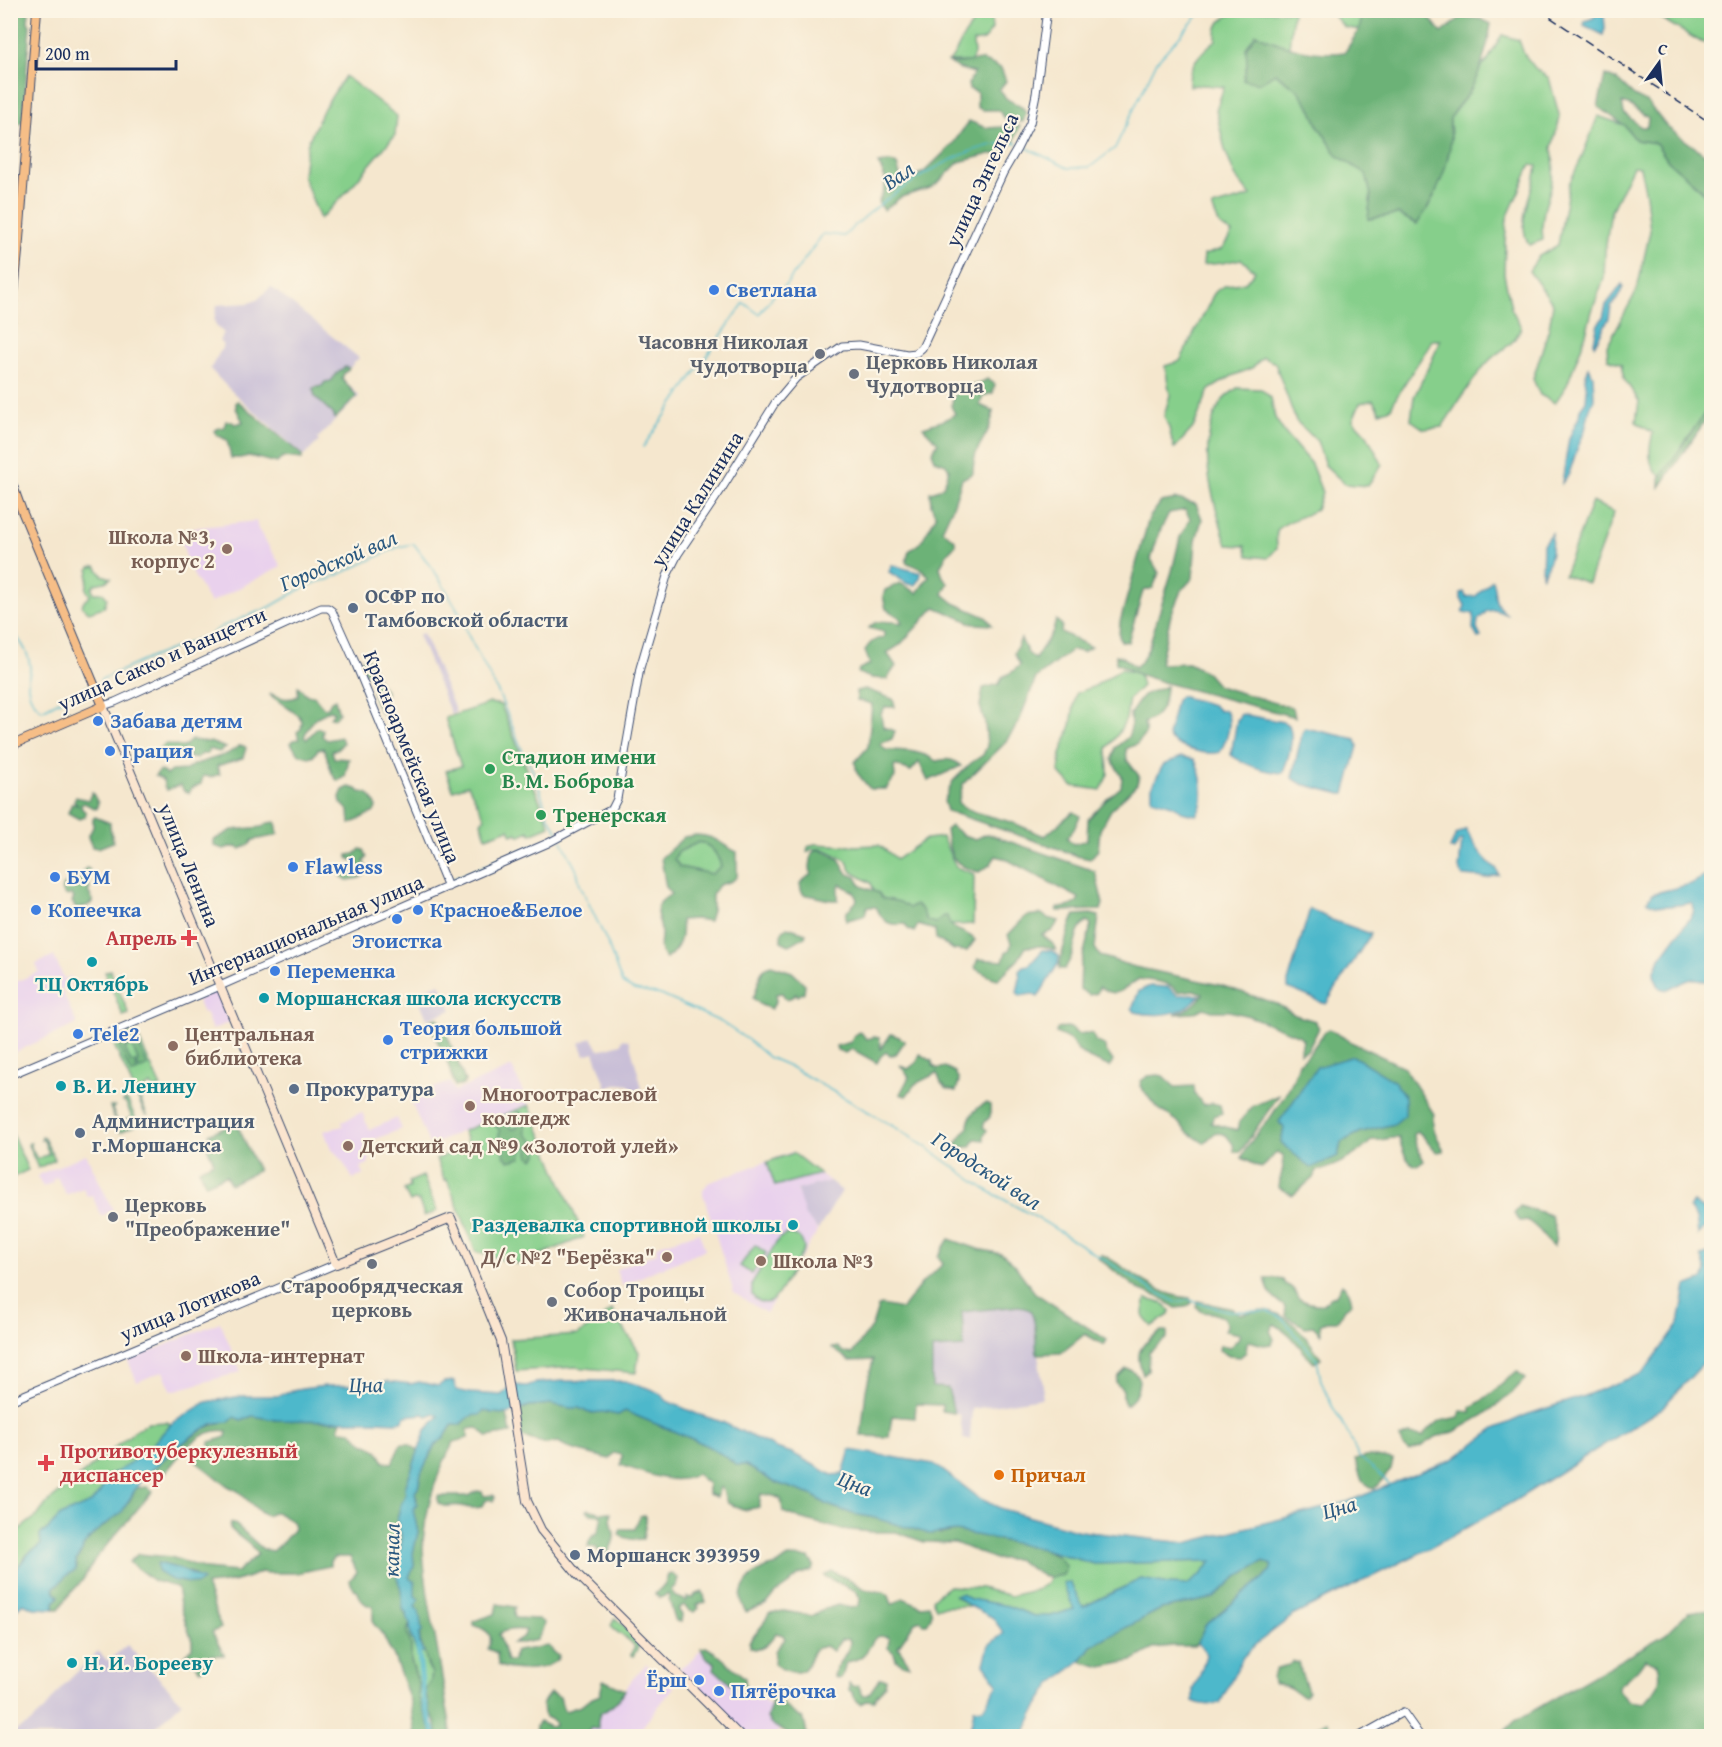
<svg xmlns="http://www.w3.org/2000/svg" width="1722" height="1747" font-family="'Gentium Book Plus',serif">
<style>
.built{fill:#e9d1ed}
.industrial{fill:#c9bfd7}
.green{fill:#86cf8b;stroke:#507f74;stroke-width:1.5}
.forest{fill:#6cb277;stroke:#44706a;stroke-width:1.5;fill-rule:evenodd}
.water{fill:#4eb8cb;stroke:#347494;stroke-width:1.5}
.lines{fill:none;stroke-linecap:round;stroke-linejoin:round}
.stream{stroke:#4eb8cb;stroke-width:1.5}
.canal{stroke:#4eb8cb;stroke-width:5}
.tertiary-casing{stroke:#3c4b6f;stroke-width:9}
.secondary-casing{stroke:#3c4b6f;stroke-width:10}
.primary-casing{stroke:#3c4b6f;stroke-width:10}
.tertiary{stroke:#fff;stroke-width:7}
.secondary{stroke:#fbe5cf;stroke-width:8}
.primary{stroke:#f6be87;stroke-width:8}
.rail{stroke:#1b2f5e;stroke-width:1.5;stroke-dasharray:9 4.5;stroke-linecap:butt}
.shop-dot{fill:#3f7fe0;stroke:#fcf5e5;stroke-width:2}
.worship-dot{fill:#6b7280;stroke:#fcf5e5;stroke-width:2}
.education-dot{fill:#8d6e63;stroke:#fcf5e5;stroke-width:2}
.service-dot{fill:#5c6f8a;stroke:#fcf5e5;stroke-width:2}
.leisure-dot{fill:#2e9e5b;stroke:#fcf5e5;stroke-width:2}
.health-dot{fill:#e0444e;stroke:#fcf5e5;stroke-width:2}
.culture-dot{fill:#0f9aa8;stroke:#fcf5e5;stroke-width:2}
.food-dot{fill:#e8710a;stroke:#fcf5e5;stroke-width:2}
.labels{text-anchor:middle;stroke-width:4.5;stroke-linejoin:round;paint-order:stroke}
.street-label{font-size:21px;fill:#1b2f5e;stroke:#fcf5e5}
.shop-label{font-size:21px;font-weight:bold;fill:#366cbe;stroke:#fcf5e5;text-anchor:start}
.worship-label{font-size:21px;font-weight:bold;fill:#5b616d;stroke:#fcf5e5;text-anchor:start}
.education-label{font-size:21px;font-weight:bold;fill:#785e54;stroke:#fcf5e5;text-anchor:start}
.service-label{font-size:21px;font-weight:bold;fill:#4e5e75;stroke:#fcf5e5;text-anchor:start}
.leisure-label{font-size:21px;font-weight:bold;fill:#27864d;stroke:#fcf5e5;text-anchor:start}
.health-label{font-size:21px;font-weight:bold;fill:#be3a42;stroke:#fcf5e5;text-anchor:end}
.culture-label{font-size:21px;font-weight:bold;fill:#0d838f;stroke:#fcf5e5;text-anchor:start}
.food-label{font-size:21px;font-weight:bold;fill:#c56008;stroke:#fcf5e5;text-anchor:start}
.water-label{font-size:22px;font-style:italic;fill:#2a587f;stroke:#fcf5e5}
</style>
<rect width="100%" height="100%" fill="#fcf5e5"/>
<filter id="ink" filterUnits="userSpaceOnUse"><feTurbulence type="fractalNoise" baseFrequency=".0167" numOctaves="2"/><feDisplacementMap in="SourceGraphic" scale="12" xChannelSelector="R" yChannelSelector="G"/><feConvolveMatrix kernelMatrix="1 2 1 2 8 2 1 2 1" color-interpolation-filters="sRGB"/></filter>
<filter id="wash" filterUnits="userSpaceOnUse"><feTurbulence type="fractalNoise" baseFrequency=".008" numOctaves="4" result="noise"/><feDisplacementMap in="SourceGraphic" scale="24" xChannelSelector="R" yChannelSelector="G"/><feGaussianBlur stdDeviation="1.35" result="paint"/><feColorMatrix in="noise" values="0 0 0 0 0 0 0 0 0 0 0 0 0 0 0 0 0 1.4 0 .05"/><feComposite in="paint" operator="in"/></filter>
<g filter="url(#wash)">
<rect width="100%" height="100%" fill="#f5e7ce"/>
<path class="built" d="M 256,521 L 258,529 L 281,566 L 210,603 L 189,567 L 179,532 L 184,529 Z
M 54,956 L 64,979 L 71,976 L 74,983 L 61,989 L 77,1024 L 11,1054 L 11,984 L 39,972 L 36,964 Z
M 214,992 L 219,994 L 230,1022 L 212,1030 L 205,1012 L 203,1013 L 197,1000 Z
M 512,1067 L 529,1105 L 471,1127 L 430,1146 L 409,1097 L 450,1082 L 455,1091 Z
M 362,1112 L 369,1130 L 397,1118 L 402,1129 L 364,1143 L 370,1158 L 368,1164 L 361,1167 L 364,1175 L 353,1179 L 339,1156 L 331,1149 L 324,1131 L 343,1126 L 342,1122 Z
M 792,1152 L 830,1181 L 797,1191 L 816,1229 L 818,1230 L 766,1313 L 734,1293 L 703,1194 L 703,1190 L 708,1183 Z
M 86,1154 L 113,1210 L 101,1216 L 92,1195 L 87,1196 L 83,1188 L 66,1195 L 57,1177 L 52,1179 L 53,1182 L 43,1187 L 38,1177 L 40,1174 Z
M 699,1232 L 705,1249 L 704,1250 L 663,1268 L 660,1268 L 622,1286 L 616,1270 L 635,1261 L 657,1253 L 656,1246 Z
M 220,1322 L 241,1372 L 172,1391 L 163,1371 L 137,1382 L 128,1361 Z
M 703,1647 L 765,1702 L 789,1718 L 775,1736 L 746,1736 L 679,1668 L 693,1659 Z
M 646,1664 L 674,1687 L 635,1736 L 585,1736 L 598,1720 L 600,1713 L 620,1698 L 631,1681 Z"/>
<path class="industrial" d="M 271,287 L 359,358 L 341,377 L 359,396 L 317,439 L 319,441 L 304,456 L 226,386 L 210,369 L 224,345 L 219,341 L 224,333 L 216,326 L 214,320 L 217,305 L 249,303 L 257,300 Z
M 423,633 L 456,712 L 451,714 L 418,635 Z
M 440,983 L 452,1010 L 427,1019 L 416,992 Z
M 592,1037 L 599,1050 L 621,1044 L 622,1039 L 629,1040 L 642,1088 L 632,1092 L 629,1085 L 619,1084 L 607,1088 L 594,1052 L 585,1055 L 580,1043 Z
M 830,1181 L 842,1191 L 818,1230 L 805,1216 L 797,1190 Z
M 1019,1306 L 1030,1310 L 1034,1319 L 1035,1337 L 1043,1386 L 1042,1398 L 972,1409 L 970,1439 L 963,1439 L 960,1415 L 954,1413 L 948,1388 L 932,1387 L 932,1348 L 964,1347 L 962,1312 Z
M 127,1645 L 182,1702 L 157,1726 L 155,1736 L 11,1736 L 11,1733 L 29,1724 L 47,1707 L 60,1689 L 98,1651 L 108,1661 Z"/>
<path class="green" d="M 980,11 L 985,11 L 991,19 L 992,29 L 984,40 L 973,42 L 974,54 L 971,62 L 949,62 C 956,54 959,45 964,36 C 970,27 977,20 980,11 Z
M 1238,11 L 1293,11 L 1289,48 L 1256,34 L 1247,48 L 1247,65 L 1243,80 L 1274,73 L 1298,90 L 1311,108 L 1319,127 L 1338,156 L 1366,173 L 1371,195 L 1368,219 L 1398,214 L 1416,224 L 1451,138 L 1450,117 L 1467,95 L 1482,65 L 1487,61 L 1502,35 L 1519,40 L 1524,54 L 1535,68 L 1549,78 L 1560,118 L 1552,147 L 1554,167 L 1551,187 L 1544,210 L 1542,227 L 1543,240 L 1529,245 C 1515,220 1534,191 1537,166 L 1531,165 L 1507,218 L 1505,242 L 1504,274 L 1511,308 L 1521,327 C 1513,349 1499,348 1486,364 C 1469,384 1456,406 1442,427 L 1424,429 L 1411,420 L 1414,397 L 1432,360 L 1440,340 L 1432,340 C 1419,364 1402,384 1391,408 L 1380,412 L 1373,400 L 1360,403 L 1353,420 L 1367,435 L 1382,464 L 1368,486 L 1345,484 L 1325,465 L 1317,441 L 1296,421 L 1275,363 L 1263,357 L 1252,368 L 1232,376 L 1209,390 L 1193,428 L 1174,449 L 1169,428 L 1164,416 L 1170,395 L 1165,366 L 1180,361 L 1210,302 C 1215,285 1229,284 1245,283 L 1255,271 L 1241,259 L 1222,263 L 1203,265 L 1204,255 L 1222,249 L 1232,233 L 1220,226 L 1212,207 L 1251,196 L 1235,176 L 1225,150 L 1216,110 L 1224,87 C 1211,86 1202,83 1189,86 C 1188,65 1200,53 1216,40 C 1215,21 1222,19 1238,11 Z
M 1330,11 L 1406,11 L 1376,15 L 1359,30 L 1344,27 Z
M 1648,11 L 1711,11 L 1711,45 L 1701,42 Z
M 345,76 L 397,116 L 395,135 L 345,194 L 320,219 L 303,176 L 305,157 L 308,142 L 324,108 Z
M 1598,116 L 1624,125 L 1636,140 L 1656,143 L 1668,161 L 1701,190 L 1711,203 L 1712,385 L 1708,409 L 1662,476 C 1646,467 1649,448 1653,433 L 1636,422 L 1639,401 L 1624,379 L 1621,364 L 1608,359 L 1607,346 L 1637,290 L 1650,231 L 1646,195 L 1640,167 L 1633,166 L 1611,211 L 1605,251 L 1604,278 L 1592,311 L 1586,334 L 1567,385 L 1555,403 L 1540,395 L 1533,379 L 1549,328 L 1553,304 L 1529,271 L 1539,256 L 1558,245 L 1569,184 L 1581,159 Z
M 1237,388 L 1261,389 L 1271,398 L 1275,418 L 1284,432 L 1311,464 L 1322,492 L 1316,510 C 1309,514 1280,524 1278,529 C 1275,534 1277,542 1277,548 L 1268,558 L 1248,556 L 1245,546 L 1227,545 C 1214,503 1197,455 1216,412 C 1218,408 1220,403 1223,400 C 1227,395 1233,392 1237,388 Z
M 1592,502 L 1614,512 L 1588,583 L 1564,575 Z
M 96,566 L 102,575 L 111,578 L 105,582 L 95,584 L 92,588 L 94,593 L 103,593 L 107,598 L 104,607 L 89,612 L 82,607 L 83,602 L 90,596 L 86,589 C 89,580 87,574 90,567 Z
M 1121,669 L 1139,674 L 1142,686 L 1129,699 L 1126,719 L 1118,734 L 1107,748 L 1108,774 L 1101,790 L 1072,786 L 1059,772 L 1061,754 L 1071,725 L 1076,693 L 1095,686 Z
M 490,703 L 501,705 L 550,826 L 531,834 L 529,831 L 519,836 L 517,833 L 512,835 L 509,829 L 486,837 L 481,822 L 485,818 L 468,785 L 453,790 L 446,771 L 461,766 L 445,718 Z
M 942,837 L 956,867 L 974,874 L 973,924 L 939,926 L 878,903 L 871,883 L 852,872 L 846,860 L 824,849 L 812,849 L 807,852 L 808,847 L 814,844 L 851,846 L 879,845 L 897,859 L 926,839 Z
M 699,842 C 711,845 718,855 721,866 L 712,874 L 680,867 L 674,859 L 678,852 Z
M 110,970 L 129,1014 L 123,1016 L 105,972 Z
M 135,1031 L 161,1087 L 154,1090 L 151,1085 L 137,1092 L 147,1115 L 145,1114 L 112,1041 Z
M 125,1100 L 128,1101 L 138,1124 L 120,1132 L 110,1107 L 114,1107 L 112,1109 L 118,1123 L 132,1118 L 126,1103 L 123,1102 Z
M 529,1105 L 584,1237 L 518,1264 L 476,1252 L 448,1182 L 446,1179 L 444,1180 L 436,1159 L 469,1146 L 463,1131 Z
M 11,1131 L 28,1170 L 11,1178 Z
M 42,1137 L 44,1138 L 55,1160 L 38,1168 L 28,1145 L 29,1143 L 31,1143 L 30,1145 L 37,1159 L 49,1154 L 43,1139 L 41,1140 Z
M 793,1153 L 820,1174 L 775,1186 L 767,1162 Z
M 423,1176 L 437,1211 L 424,1216 L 419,1201 L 414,1200 L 410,1202 L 404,1190 L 410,1187 L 409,1182 Z
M 788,1234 C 798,1234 803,1239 804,1249 C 798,1259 779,1296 773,1300 C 766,1306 756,1301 752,1295 L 752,1283 L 779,1238 Z
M 755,1245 L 766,1253 L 752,1274 L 740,1266 Z
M 1146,1299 L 1162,1303 L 1170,1310 L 1169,1315 L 1152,1326 C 1140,1316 1142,1314 1146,1299 Z
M 612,1310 L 639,1352 L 636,1373 L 575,1367 L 516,1371 L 511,1339 L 578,1335 Z
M 167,1422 L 171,1424 C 155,1441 133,1469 110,1474 L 100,1492 L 91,1503 L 60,1516 L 48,1529 L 40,1534 L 41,1545 C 37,1548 32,1550 29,1553 C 25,1556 12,1573 11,1577 L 11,1523 L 12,1522 L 20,1529 L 38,1515 L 47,1503 L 136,1430 L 148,1423 Z
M 1043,1549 L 1094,1564 L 1212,1561 L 1201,1575 L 1187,1585 L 1168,1584 L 1141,1579 L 1082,1607 L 1070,1582 L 1064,1583 L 1074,1609 L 1051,1616 L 1034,1616 L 1008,1606 L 970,1599 L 961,1594 L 955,1596 L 970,1606 L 936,1607 L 932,1599 L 949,1586 L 981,1588 L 1011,1596 L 1038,1589 L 1047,1583 L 1050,1577 L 1063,1575 L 1056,1555 Z
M 615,1618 L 629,1630 L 639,1646 L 633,1656 L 631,1655 L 632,1651 L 635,1647 C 630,1638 618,1635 611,1626 Z
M 410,1623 C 410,1638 410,1644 425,1651 L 427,1665 L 432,1673 L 431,1681 L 425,1690 L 430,1712 L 426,1715 L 418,1696 L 419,1686 L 411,1661 L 411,1646 L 407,1632 Z
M 1327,1722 L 1335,1736 L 1299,1736 Z"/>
<path class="forest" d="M 1406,10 L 1424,11 L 1442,33 L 1461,17 L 1481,19 L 1491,24 C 1488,47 1480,75 1468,94 C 1463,101 1455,108 1451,116 C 1448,122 1451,132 1451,139 C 1448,169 1435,200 1417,224 L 1398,214 L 1368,219 L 1371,195 L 1366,174 L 1338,156 L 1319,127 L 1311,108 L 1298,90 L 1275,73 L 1260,83 L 1243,80 L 1247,65 L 1246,48 L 1256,34 C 1285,47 1313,56 1345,52 L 1359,30 L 1363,12 L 1376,15 Z
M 14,11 L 29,11 L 28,22 L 30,25 L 23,121 L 18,125 L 10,123 L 10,44 Z
M 981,60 L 1001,68 L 1006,81 L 999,90 L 1007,99 L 1023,108 L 1026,113 L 1023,122 L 1005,118 L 998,110 L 982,110 L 977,107 L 977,92 L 969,89 L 968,84 L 974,73 L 957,68 L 949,62 L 959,63 Z
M 1605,75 L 1617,80 L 1634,96 L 1648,103 L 1667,127 L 1711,159 L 1711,203 L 1701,189 L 1668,161 L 1656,143 L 1636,140 L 1624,125 L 1598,107 ZM 1622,103 L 1631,106 L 1648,118 L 1647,127 L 1641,127 L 1624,113 Z
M 969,121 L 986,128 L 1020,126 L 1014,141 L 1003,154 L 990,154 L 959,162 L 939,182 L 930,188 L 901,197 L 884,210 L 878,202 C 887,186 889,180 878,164 L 891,162 L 897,165 L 901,178 L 907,180 L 924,172 L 952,145 Z
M 345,367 L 349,368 L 348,370 L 344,373 L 342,379 L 355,394 L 356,397 L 335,419 L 333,414 L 315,397 L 313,388 L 322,386 L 325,382 L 331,381 L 338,372 Z
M 987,379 L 995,384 L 993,393 L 983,396 L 980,405 L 993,411 C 992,436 972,445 973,473 L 962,479 L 953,506 L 942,530 L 955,540 L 955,545 L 947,554 L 940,567 L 943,577 L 948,583 L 943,594 L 954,603 L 986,617 L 992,625 L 974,624 L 935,607 L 900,645 L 887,653 L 896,666 L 887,679 L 871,678 L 858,673 L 859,669 L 870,664 L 865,651 C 870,641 874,640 884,637 L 884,632 L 869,628 C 876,618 891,622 902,623 L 899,617 L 886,609 L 883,596 L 885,590 L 900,583 L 917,593 L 929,576 L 921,569 L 906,562 L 909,551 L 921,542 L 936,516 L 931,505 L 930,492 C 945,489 945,483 949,469 L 946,464 L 935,460 L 932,452 L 938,443 L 923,427 L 947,419 L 955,414 L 951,406 L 954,396 L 961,389 L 969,385 L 978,384 Z
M 238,401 L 302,455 L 302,459 L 283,457 L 277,463 L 249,456 L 240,458 L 231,458 L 227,440 L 217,435 L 214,431 L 216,429 L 224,427 L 226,421 L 231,421 L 235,424 L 243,422 L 236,408 L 236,402 Z
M 1711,404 L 1711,412 L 1660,487 L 1660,478 Z
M 1177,499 L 1196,504 L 1202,519 L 1196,540 L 1193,578 L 1181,591 L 1171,615 L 1160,664 L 1189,663 L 1206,672 L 1218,686 L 1293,708 L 1295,717 L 1166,683 L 1138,674 L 1116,663 L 1116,655 L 1123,657 L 1135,667 L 1141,662 L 1148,649 L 1172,571 L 1180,537 L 1190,519 L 1185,510 L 1169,513 L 1159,533 L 1151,559 L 1159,573 L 1153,588 L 1143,591 L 1128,642 L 1121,641 L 1119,636 L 1120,622 L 1149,518 L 1161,502 Z
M 1056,620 L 1062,625 L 1061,632 L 1091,647 L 1083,652 L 1072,650 L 1036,678 L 1018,724 L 1003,745 L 963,784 L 958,803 C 974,815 995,816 1013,823 C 1024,827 1033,832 1045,836 C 1055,828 1063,819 1074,812 L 1080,816 L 1074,829 L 1067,838 L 1074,844 L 1087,840 L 1088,819 L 1108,798 L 1121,787 L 1122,777 L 1112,760 L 1115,748 L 1128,737 L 1131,728 L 1130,714 L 1143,695 L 1166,686 C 1165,705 1161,716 1144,723 L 1146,733 L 1137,744 L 1126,749 L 1127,760 L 1139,776 L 1137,784 L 1111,810 L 1100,830 L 1098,850 L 1090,859 L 1076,856 L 1062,850 L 947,811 L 944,801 L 953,781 L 971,763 L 983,755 L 987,746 L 985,723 L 980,706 L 983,688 L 999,684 L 1002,677 L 1012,672 L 1020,665 L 1014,653 L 1021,639 L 1028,653 L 1035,659 L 1053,631 Z
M 366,658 L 371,661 L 379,683 L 386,691 L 385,698 L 381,701 L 384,712 L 381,713 C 372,699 372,695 374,679 L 370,673 L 365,673 L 361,660 Z
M 298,686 C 304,691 304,696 314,696 L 324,708 L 328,707 L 331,701 L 335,699 L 339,713 L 335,718 L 330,717 L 334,712 L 330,710 C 325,714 321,714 316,718 C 311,722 306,732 304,737 L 307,739 L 317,728 L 323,730 L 322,736 L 327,740 L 341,737 L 343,743 L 339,748 L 332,751 L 334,758 L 349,759 L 345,776 L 338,781 C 328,773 330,758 323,748 L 318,749 L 313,757 C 301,757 296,753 291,743 L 294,740 L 299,739 L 297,732 L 301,729 L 302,722 L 299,716 L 270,695 L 271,694 C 281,698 289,701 298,696 Z
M 865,689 L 893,699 L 895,707 L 885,707 L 881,714 L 883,727 L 895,731 L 892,739 L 880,744 L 886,750 C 905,751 920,750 936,761 C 947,758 953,759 961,766 L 928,781 L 919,762 L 911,771 L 898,766 L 894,766 L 895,777 L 886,789 L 870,789 L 857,773 L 855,762 L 868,747 L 872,704 L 857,700 L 856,691 Z
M 191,740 L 210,742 L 226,748 L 219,752 L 209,749 L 207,754 L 202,754 L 197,758 L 190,758 L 184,751 L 167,758 L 159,758 L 158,754 C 163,736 173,748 184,747 Z
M 239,746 L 244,746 L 246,748 L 243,758 L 217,766 L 220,774 L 211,777 L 203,776 L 201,784 L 192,788 L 189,793 L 184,791 L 180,785 L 167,790 L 164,786 L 163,780 L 155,776 L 159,771 L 163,772 L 166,775 L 171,771 L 186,770 L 193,765 L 227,754 Z
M 349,787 L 357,789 L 360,792 L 367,793 C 373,799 380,806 373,813 C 364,815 358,821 350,824 L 349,811 L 341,803 L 340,797 L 343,790 Z
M 92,792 L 98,803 L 96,809 L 84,803 L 81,805 L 82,809 L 86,812 L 85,817 L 79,819 L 68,813 L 72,803 L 77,805 L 74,801 L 76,797 L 88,800 Z
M 95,817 L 110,823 C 109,830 113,835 113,842 L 98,848 L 92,847 L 88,837 L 93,827 L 93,819 Z
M 276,822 L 278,834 C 272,838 261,838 253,840 L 250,844 L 241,849 C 235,846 230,846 224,849 L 214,846 L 214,840 L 232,830 L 262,827 L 268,823 Z
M 951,826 L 963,835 L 976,839 L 986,834 L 991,835 L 1095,871 L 1103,904 L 1101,910 L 1057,911 L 1057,908 C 1066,907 1076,907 1079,898 L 1006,859 L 996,856 L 990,865 L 979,872 C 953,866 949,856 946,830 Z
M 696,835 C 715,835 721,845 737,852 L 737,877 L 732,881 L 719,885 L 712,895 L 712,910 L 709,921 L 695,919 L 681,920 C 683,937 680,948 666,959 C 656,948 662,944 661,932 C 661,922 653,913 660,903 C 662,900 667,897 671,894 L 666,888 L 661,858 L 684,837 ZM 699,842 C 711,845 718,855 721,866 L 712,874 L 680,867 L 674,859 L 678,852 Z
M 360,849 L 364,850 L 367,858 L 364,861 L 367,871 C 363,879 355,879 347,880 L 341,876 L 344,871 L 357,868 L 359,864 L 348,858 L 348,855 L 355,854 Z
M 818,849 L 828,853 L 839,859 L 848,874 L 856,877 L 861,886 L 879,893 L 882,898 L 900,902 L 909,908 L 916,905 L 921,908 L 927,921 L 936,923 L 944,916 L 947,916 C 951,934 964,928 975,940 L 967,951 L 954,950 L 936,939 L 935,930 L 918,925 L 914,932 L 908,929 L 905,924 C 888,926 883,922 876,907 L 867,907 L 865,915 C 859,919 853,917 846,921 C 844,909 853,908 857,900 L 854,892 L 840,884 L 838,890 L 838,900 C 823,902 817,894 804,895 L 801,890 L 800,883 L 811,874 L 810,867 L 812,853 Z
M 86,868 L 89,869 L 90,872 L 87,879 L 90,889 L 88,891 L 93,901 C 89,907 83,908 76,908 L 72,902 L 74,898 L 71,894 L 68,896 L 64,894 L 62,889 L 63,886 L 70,880 L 77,881 L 83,878 L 83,871 Z
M 1042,914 L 1047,918 L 1059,921 L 1052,931 L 1042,935 L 1052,943 L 1056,950 L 1043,946 L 1026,947 L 1018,960 L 998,979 C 990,978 984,973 976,969 L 975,966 L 978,959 L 1003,961 L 1006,952 L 1010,949 L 1011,943 L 1008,935 L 1026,916 Z
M 1091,914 L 1099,916 L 1095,948 L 1100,956 L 1135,967 L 1220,985 L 1277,1004 L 1295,1015 L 1315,1021 L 1319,1028 L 1308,1050 L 1300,1053 L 1303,1040 L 1300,1036 L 1249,1016 L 1229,1011 L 1212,1011 L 1204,1008 L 1193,1013 L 1175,1014 C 1186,1011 1198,1004 1203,994 L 1194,990 L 1178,992 C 1170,981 1151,981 1139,979 C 1123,988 1118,1000 1099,987 L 1097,993 L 1089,995 L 1080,989 L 1081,964 L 1091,925 L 1087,922 C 1076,929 1077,939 1073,951 C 1072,957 1068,963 1065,969 L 1059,969 C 1060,959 1070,922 1075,915 Z
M 787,927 L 806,933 L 805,937 C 798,939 795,943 789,945 L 781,941 C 781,934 781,931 787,927 Z
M 771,965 L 792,972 L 805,984 L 804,992 L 798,996 L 796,993 L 793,997 L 786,999 L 782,993 L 776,994 L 776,1002 L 771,1009 L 761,1005 L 753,998 C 760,986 756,970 771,965 Z
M 438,1018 L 446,1032 L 465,1081 L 464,1084 L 460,1086 L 455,1086 L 448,1064 L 429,1023 L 431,1020 Z
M 1067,1027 L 1073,1029 L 1075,1032 L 1079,1034 L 1085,1033 L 1093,1034 L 1095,1041 L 1104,1045 L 1106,1051 L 1113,1061 L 1110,1067 L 1089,1058 L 1078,1051 L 1070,1040 L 1056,1033 L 1058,1028 Z
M 1329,1029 L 1353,1043 L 1404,1067 L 1434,1114 C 1429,1127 1439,1139 1444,1151 L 1437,1152 C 1429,1147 1426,1137 1418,1132 L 1414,1134 L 1415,1142 L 1424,1161 L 1417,1166 C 1405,1162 1402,1149 1399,1138 C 1390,1136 1382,1142 1372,1140 C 1358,1155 1336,1167 1316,1171 L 1313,1178 L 1293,1195 L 1279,1188 C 1279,1176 1286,1167 1283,1155 L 1277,1152 C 1271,1157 1268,1164 1261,1168 L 1242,1158 C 1243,1149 1265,1124 1272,1115 C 1283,1098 1294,1083 1299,1063 C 1312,1056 1317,1037 1329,1029 ZM 1394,1124 L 1361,1132 L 1341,1142 L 1338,1156 L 1281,1143 L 1284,1128 Z
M 859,1031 L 867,1039 L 874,1037 L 879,1038 L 881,1049 L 891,1034 L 899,1037 L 905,1041 L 896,1054 L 890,1056 L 886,1052 L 881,1056 L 877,1063 L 852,1049 L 845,1053 L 837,1050 L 836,1046 L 851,1042 L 853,1037 Z
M 133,1036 L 135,1037 L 148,1066 L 140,1070 L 136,1062 L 138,1061 L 132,1046 L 129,1046 L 126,1039 Z
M 125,1040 L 128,1047 L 125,1048 L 131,1063 L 134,1062 L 138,1071 L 131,1074 L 118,1045 L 119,1042 Z
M 920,1054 L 932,1061 L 933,1066 L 938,1069 L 945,1067 L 955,1072 L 959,1081 L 956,1091 L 947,1089 L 941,1083 L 937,1073 L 915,1084 L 906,1096 L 900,1094 L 909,1077 L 900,1065 L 908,1069 L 917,1062 Z
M 1158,1075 L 1163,1076 L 1175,1087 L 1194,1086 L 1195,1094 L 1203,1105 L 1212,1103 L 1220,1105 L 1222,1113 L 1214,1116 L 1211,1123 L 1237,1130 L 1239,1122 L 1253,1106 L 1279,1095 L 1241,1151 L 1234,1152 L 1233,1144 L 1226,1135 L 1216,1132 L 1204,1143 L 1186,1131 L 1177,1121 L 1156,1107 L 1140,1086 L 1141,1081 L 1148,1076 Z
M 986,1103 L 990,1105 L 990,1117 L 985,1122 L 983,1127 L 987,1130 L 984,1136 L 984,1140 L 975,1139 L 971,1147 L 964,1147 L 956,1150 L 955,1148 C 958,1139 962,1134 968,1128 C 968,1115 976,1108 986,1103 Z
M 520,1112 L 525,1118 L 526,1134 L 536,1143 L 538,1153 L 534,1159 L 529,1156 L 529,1148 L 524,1146 L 521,1158 L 509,1161 L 504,1156 L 504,1148 L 497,1142 L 500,1131 L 495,1125 L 499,1120 L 504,1119 L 507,1125 L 512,1129 L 517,1128 L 518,1123 L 516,1114 Z
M 236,1122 L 258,1171 L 230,1184 L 226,1175 L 206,1184 L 199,1169 L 214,1162 L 204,1140 L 210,1137 L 209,1134 Z
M 1520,1206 C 1530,1210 1541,1211 1551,1216 C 1554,1226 1559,1237 1553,1247 C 1546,1242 1545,1237 1540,1231 C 1536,1227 1531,1223 1527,1220 L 1520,1221 L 1514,1214 Z
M 949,1239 L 978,1249 L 1002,1254 L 1014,1264 L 1035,1293 L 1107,1340 L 1104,1345 L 1085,1334 L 1061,1353 L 1037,1354 C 1035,1339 1037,1323 1030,1310 L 1019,1306 L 962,1312 L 964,1347 L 932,1349 L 932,1387 L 948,1388 L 954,1413 L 942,1411 L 942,1405 L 916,1404 L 915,1418 L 892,1416 L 889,1437 L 861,1436 L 866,1390 L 873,1360 L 850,1361 L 832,1348 L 838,1347 L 843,1352 L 852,1354 L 872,1326 L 878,1307 L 881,1305 L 902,1309 L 921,1284 L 943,1264 L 938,1256 Z
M 1101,1254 C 1131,1269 1155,1296 1190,1298 L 1192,1303 L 1186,1307 L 1176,1308 L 1161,1298 L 1138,1289 L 1098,1258 Z
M 1276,1278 L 1283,1280 L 1285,1284 C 1292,1287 1295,1290 1298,1298 C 1306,1303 1314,1305 1324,1304 L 1329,1298 L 1336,1295 L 1342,1284 C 1349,1289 1351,1295 1352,1304 L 1345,1309 L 1337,1321 L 1327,1321 L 1320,1325 L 1321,1334 L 1313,1326 L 1305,1327 C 1300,1323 1288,1320 1286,1315 C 1285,1312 1286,1309 1284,1306 C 1271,1297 1269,1294 1265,1279 Z
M 1198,1301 L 1233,1309 L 1240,1314 C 1248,1313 1257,1310 1264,1310 C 1290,1313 1309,1339 1321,1359 L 1314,1363 C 1300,1350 1292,1332 1274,1324 L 1270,1331 L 1274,1339 L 1272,1344 L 1263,1345 L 1250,1341 L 1247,1343 L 1246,1352 L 1240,1357 L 1229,1356 L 1219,1350 L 1220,1345 L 1230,1347 L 1238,1339 L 1240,1334 L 1225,1331 L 1227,1325 L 1223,1317 L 1213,1313 L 1202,1312 L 1196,1306 Z
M 1162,1331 L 1167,1331 L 1167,1338 L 1149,1352 L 1148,1370 L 1143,1374 C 1132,1350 1143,1343 1162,1331 Z
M 1126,1369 L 1131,1370 L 1139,1377 C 1139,1388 1136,1400 1125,1405 L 1123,1399 L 1123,1390 L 1116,1383 L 1118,1377 Z
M 1517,1371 L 1525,1379 L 1512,1393 L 1484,1415 L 1454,1432 L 1435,1437 L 1420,1447 L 1409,1451 L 1402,1445 L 1400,1438 L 1408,1434 L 1423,1436 C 1440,1416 1438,1423 1459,1417 L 1461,1411 L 1471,1412 L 1471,1407 L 1485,1399 Z
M 551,1404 L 570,1408 L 579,1408 L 589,1413 L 603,1412 L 618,1415 L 625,1411 L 702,1443 L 725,1456 L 736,1465 L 746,1465 L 774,1482 L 812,1495 L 828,1505 L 853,1514 L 871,1517 L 941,1534 L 956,1531 L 1043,1549 L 1056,1555 L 1066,1566 L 1063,1575 L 1050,1577 L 1041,1575 L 1016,1559 L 995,1559 L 955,1543 L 924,1542 L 896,1532 L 871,1532 L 840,1529 L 795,1517 L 783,1512 L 781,1499 L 774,1496 L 761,1494 L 759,1507 L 745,1510 L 727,1503 L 722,1488 L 720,1487 L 717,1497 L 708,1494 L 708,1484 L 696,1474 C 677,1488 642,1472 621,1465 L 622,1455 L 614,1453 L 609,1459 L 571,1449 L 558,1442 L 546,1444 L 522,1437 L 516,1412 L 529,1406 Z
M 484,1409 L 492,1413 L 507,1414 L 511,1433 L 487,1437 L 478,1428 L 468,1429 L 468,1438 L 454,1442 C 438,1470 428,1501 424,1533 C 421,1550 425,1570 427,1588 C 432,1624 440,1660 445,1696 C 447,1710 451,1722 451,1736 L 437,1736 L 436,1723 L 430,1712 L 425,1690 L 431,1681 L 432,1673 C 427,1666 427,1662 425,1654 C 423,1645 416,1640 422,1630 L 419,1615 L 415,1607 L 415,1596 L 409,1577 L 414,1566 L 413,1553 L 418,1532 L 413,1510 L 417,1499 L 415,1492 L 418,1488 L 421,1473 L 435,1445 L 444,1438 L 452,1425 L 460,1425 L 467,1417 Z
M 253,1416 L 276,1420 L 341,1421 L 339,1428 L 340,1430 L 351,1431 L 362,1442 L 377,1450 L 384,1462 L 392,1463 L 401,1444 L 409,1444 L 419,1451 L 405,1488 L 406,1494 L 401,1504 L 397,1519 L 402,1539 L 396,1574 L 401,1589 L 403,1609 L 410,1623 L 407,1632 L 411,1646 L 411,1661 L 419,1686 L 418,1696 L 431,1730 L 431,1736 L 415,1736 L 410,1701 L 393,1654 L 390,1650 L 383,1635 L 373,1623 L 373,1607 C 364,1604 361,1602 358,1592 C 353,1589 351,1586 350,1580 L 357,1572 L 350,1557 L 334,1557 L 330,1561 L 330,1566 L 297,1573 L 266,1573 L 261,1572 C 245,1580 224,1584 206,1585 L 221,1628 L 212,1632 L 224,1655 L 210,1655 L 206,1667 L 200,1670 L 185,1655 L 192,1648 L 192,1641 L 180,1605 L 177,1587 L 154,1581 L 129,1562 L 138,1554 L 171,1557 L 206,1569 L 237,1572 L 258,1554 C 252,1543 238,1538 230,1528 L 231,1523 L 236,1525 L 263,1549 L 272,1551 L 281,1544 L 294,1529 L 293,1523 L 290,1520 L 276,1512 L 266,1516 L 261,1513 L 238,1491 L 228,1486 L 194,1460 L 193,1455 L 197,1451 L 199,1452 L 206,1450 L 210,1447 L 210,1442 L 226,1437 L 227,1431 C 198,1426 177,1459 161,1478 L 152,1476 L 148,1473 C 166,1457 184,1441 204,1429 C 216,1422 225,1425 234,1417 L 241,1420 ZM 158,1563 L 180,1569 L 194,1574 L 197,1584 L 172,1580 Z
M 1370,1456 L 1393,1460 L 1391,1470 L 1374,1489 L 1362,1481 L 1355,1460 Z
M 147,1487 L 153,1491 L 95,1559 L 82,1581 L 67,1597 L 59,1609 L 54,1609 L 54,1602 L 58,1598 L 54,1587 L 59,1584 L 66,1574 L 77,1568 L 76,1560 L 82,1551 L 83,1546 L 94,1533 L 107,1524 L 130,1500 L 136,1488 Z
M 477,1491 L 482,1492 L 484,1496 L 493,1495 L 495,1497 L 493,1501 L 490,1499 L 485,1501 L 481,1507 C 473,1509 469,1508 462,1506 C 453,1504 446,1509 438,1503 L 438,1496 L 469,1496 Z
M 589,1509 L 601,1513 L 609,1512 L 611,1513 C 610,1521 613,1526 614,1533 C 615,1539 611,1550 605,1555 L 602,1554 L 595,1547 L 588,1547 L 589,1541 L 594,1534 L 595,1536 C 599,1532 600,1524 602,1519 L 600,1515 L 591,1514 L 587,1510 Z
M 645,1515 L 646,1521 L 643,1539 C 634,1540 627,1540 619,1534 L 621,1529 L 635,1529 L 640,1516 Z
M 789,1557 L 809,1558 L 814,1565 L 812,1570 L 799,1575 L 789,1584 L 775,1594 L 767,1604 L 746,1612 C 734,1594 746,1578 763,1569 C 767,1566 772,1567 777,1565 C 781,1563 784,1559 789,1557 Z
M 1264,1561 L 1272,1565 L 1270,1572 L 1205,1626 L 1197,1643 L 1194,1646 L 1172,1646 L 1155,1648 L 1132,1661 L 1102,1667 L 1080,1661 L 1091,1646 L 1161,1609 L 1214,1598 L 1235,1578 Z
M 832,1571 L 852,1581 L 866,1590 L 884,1592 L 889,1596 L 892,1604 L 894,1604 L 903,1598 L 921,1606 L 929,1605 C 933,1613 932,1617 927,1624 L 924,1624 L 921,1620 L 915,1622 L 898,1647 L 910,1665 L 905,1665 L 896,1660 L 894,1653 L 888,1648 L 889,1638 C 871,1631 874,1645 864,1654 C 860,1659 852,1661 846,1662 L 842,1677 L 838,1679 L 834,1677 C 834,1663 850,1655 850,1641 L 848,1639 L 841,1640 L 833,1651 L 825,1646 L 815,1649 C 811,1654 810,1662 806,1667 C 799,1677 782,1670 774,1664 L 775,1651 L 785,1639 L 783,1635 L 776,1633 C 770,1643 761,1654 749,1647 L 749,1642 L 764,1623 L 769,1613 L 784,1611 L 813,1616 L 825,1609 L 838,1605 L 851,1608 L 859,1606 L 860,1598 L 856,1591 L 825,1577 L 824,1575 Z
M 672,1574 L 678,1578 L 676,1585 L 671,1590 L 675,1597 L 677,1597 L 687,1601 L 687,1597 L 692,1598 L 696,1594 L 703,1592 L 706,1602 L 697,1605 L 699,1608 L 695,1612 L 690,1611 L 684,1605 L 678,1609 L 682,1615 L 681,1622 L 676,1621 C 672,1614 672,1605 669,1601 L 669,1597 L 668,1594 L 660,1598 L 655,1594 L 665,1584 L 668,1575 Z
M 497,1604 L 515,1607 L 514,1613 L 515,1618 L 538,1619 L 544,1623 L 542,1631 L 537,1640 L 522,1643 L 513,1643 L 524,1636 L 526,1630 C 517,1629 506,1629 499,1634 L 507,1661 L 513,1661 L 514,1653 L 517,1651 L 548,1646 L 559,1657 C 551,1671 511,1673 498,1665 L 497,1653 L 488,1649 C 495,1634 487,1630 474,1625 L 474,1621 L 495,1614 Z
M 1711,1609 L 1711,1736 L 1500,1736 L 1515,1721 L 1666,1634 L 1688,1612 ZM 1645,1659 L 1658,1664 C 1663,1681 1657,1692 1644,1703 L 1628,1701 L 1618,1690 L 1618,1686 L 1638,1669 Z
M 706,1647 L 716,1653 L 745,1678 L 746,1692 L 740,1693 L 714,1669 L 715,1663 L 705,1657 L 701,1648 Z
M 1293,1661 L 1299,1662 C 1301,1667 1300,1671 1302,1675 C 1304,1681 1307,1685 1308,1692 L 1304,1696 C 1296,1695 1294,1689 1287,1686 C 1282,1684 1279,1685 1273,1683 L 1272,1678 L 1277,1668 L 1289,1665 Z
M 880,1678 L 886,1679 L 885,1685 L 873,1701 L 868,1700 L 860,1704 L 854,1697 L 853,1693 L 849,1690 L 849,1683 L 854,1687 L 858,1685 L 863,1695 L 868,1695 Z
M 603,1680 L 625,1690 C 619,1700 612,1709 600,1713 L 598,1720 L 598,1728 L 595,1729 L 591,1728 L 585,1736 L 535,1736 L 536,1726 L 539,1722 L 550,1727 L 555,1726 L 554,1721 L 544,1716 C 540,1705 543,1701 550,1693 L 560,1697 L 563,1708 L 565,1711 L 581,1706 L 590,1699 L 600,1695 Z
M 761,1688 C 774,1690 784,1686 793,1698 L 777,1695 C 781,1706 794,1713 804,1720 L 807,1734 C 793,1741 790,1734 778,1728 C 772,1725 771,1724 767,1718 L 772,1701 L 764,1695 Z"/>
<path class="water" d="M 1598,13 L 1604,16 L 1605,28 L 1603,35 L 1584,25 L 1585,21 L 1593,18 Z
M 1622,284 L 1623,287 L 1617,299 L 1611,306 L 1609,318 L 1594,346 L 1594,341 L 1598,324 L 1603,318 L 1606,305 Z
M 1589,367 L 1593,376 L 1594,399 L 1590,408 L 1585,430 L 1576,452 L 1569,474 L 1562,483 L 1569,438 L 1579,417 L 1580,409 L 1586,401 L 1587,390 L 1585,378 Z
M 1551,533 C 1553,549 1551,562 1542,576 L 1543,544 Z
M 892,565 L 921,573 L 920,578 L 915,585 L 908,584 L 889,572 Z
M 1492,580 C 1498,597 1490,602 1508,615 L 1495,610 L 1487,611 L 1478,620 L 1477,629 L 1481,637 L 1478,638 L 1473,629 L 1474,614 L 1463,612 L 1465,605 L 1461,599 L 1461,593 L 1464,592 L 1466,597 L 1476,596 Z
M 1180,696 L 1213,705 L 1219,711 L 1225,710 C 1234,722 1226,741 1220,752 C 1208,756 1175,748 1168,736 L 1176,700 Z
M 1241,714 L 1283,722 L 1289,725 C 1295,740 1288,758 1283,773 C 1265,772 1245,765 1231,755 L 1237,720 Z
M 1305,728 L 1356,739 L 1358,746 L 1345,794 L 1341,794 L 1302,784 L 1292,778 L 1302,733 Z
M 1181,757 L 1194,759 C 1202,772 1207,803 1196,815 L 1185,813 L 1172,805 L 1152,799 L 1152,787 L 1163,765 Z
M 1466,829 C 1473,843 1482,859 1496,868 L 1499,875 L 1487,878 L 1463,876 L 1459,869 L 1462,840 L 1459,841 L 1454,850 L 1450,848 L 1456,835 Z
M 1711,873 L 1711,985 C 1695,972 1684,982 1668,990 L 1660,988 C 1649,969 1656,975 1660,958 L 1693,914 L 1694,907 L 1691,903 C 1677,905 1659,910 1647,901 L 1652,894 L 1691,884 Z
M 1310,909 L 1332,920 L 1371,934 L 1326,1004 L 1288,988 L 1288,982 Z
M 1043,950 L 1052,951 L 1059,956 L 1058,964 L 1038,997 L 1032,994 L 1020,996 L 1017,992 L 1020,979 L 1019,970 L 1023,966 L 1029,965 Z
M 1150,986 L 1168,987 L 1178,995 L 1192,994 L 1200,996 C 1196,999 1192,1004 1188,1006 C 1173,1016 1152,1016 1135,1012 L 1132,1008 L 1139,991 Z
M 1353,1056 L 1394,1081 L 1405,1097 L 1405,1115 L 1394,1124 L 1361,1132 L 1341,1142 L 1338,1156 L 1311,1168 L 1281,1143 L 1284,1128 L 1279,1122 L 1317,1067 Z
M 1693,1203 L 1710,1212 L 1711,1212 L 1711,1232 L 1705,1228 L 1698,1235 L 1696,1218 L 1689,1208 Z
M 1711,1248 L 1711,1350 L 1701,1366 L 1661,1409 L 1516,1500 L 1430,1548 L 1294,1615 L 1256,1644 L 1243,1657 L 1220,1703 C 1210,1705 1203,1706 1193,1701 L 1193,1689 L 1199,1678 L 1206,1655 L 1204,1650 L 1197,1643 L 1205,1626 L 1270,1572 L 1272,1565 L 1264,1561 L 1235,1578 L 1214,1598 L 1161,1609 L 1091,1646 L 1080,1661 L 1051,1685 L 1038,1705 L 1023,1736 L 969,1736 L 974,1709 L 983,1708 L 998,1684 L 984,1664 L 989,1645 L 1004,1633 L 992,1617 L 970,1606 L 955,1595 L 961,1594 L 970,1599 L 1008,1606 L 1034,1616 L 1051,1616 L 1074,1609 L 1063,1584 L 1070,1582 L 1083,1607 L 1141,1579 L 1168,1584 L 1187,1585 L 1201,1575 L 1212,1561 L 1094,1564 L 1043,1549 L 956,1531 L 930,1534 L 871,1517 L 853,1514 L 828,1505 L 812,1495 L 774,1482 L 746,1465 L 736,1465 L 725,1456 L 702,1443 L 625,1411 L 618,1415 L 603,1412 L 589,1413 L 579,1408 L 570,1408 L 551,1404 L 529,1406 L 507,1414 L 492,1413 L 484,1410 L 480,1415 C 470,1415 466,1418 460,1425 L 452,1425 L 444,1438 L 435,1445 L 421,1473 L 418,1488 L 415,1492 L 417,1504 L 413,1510 L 418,1532 L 413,1553 L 414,1566 L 409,1577 L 410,1579 L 415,1582 L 415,1596 L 419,1599 L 415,1607 L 419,1611 L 422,1631 L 419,1635 L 420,1645 L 424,1652 L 417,1653 C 413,1640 410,1637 410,1623 L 407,1619 L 406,1613 L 403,1609 L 401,1589 L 396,1574 L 402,1539 L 397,1519 L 401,1504 L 406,1494 L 405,1488 L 426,1430 L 439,1416 L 435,1414 L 428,1417 L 424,1414 L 406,1416 L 402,1421 L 396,1422 L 375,1421 L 276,1420 L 253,1416 L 241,1420 L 234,1417 L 228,1422 L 214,1423 L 195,1434 L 176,1448 L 148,1473 L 136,1488 L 122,1512 L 94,1533 L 83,1546 L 82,1551 L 76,1560 L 76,1570 C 62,1576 65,1581 54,1587 L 55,1592 L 59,1596 L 58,1598 L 54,1602 L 54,1609 L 34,1608 L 23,1603 L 11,1614 L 11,1600 L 13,1596 L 11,1593 L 12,1572 L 18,1567 L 29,1553 L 41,1545 L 40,1535 L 48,1529 L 60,1516 L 91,1503 L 100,1492 L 110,1474 L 117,1472 L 138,1457 L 152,1445 L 171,1424 L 206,1402 L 242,1396 L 278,1396 L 287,1392 L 302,1389 L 325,1386 L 367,1385 L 387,1381 L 411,1384 L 419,1382 L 438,1386 L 444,1382 L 455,1381 L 456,1390 L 470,1393 L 501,1395 L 513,1385 L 527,1386 L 535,1383 L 563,1381 L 625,1381 L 651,1389 L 661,1394 L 667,1401 L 697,1414 L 722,1422 L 776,1448 L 792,1453 L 832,1475 L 843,1474 L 850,1450 L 934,1464 L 981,1499 L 1002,1509 L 1080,1531 L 1186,1543 L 1347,1502 L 1453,1459 L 1495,1429 L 1526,1415 L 1584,1396 L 1643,1373 L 1679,1324 L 1686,1286 L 1704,1279 L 1706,1270 L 1701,1256 L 1708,1254 Z
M 158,1563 L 180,1569 L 203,1580 L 197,1584 L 172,1580 L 159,1573 L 157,1566 Z"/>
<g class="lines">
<path class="stream" d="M 1021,145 L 1068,168 L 1090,167 L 1115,148 L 1157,61 L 1203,10
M 643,447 L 744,303 L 759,314 L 774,295 L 785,286 L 823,234 L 844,236 C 879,200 965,139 1017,143
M 10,629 C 20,640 29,652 30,667 C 31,672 28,676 28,681 C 27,693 33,703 42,710 L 88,686
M 211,634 L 221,627 L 270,607 L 301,589 L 320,581 L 327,580 L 398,547 L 414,544 L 437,575 L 460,614 L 467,633 L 499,694 L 522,750 L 535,775 L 548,816 L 558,831
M 100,680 L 152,657 L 203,637
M 562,841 L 577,871 L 580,885 L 607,942 L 622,983 L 634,990 L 661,995 L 721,1022 L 748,1040 L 768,1057 L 789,1066 L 898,1129 L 926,1147 L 985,1189 L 1046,1223 L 1154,1291 L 1176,1302 L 1189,1300 L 1228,1311 L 1268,1311 L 1282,1318 L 1317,1360 L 1321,1381 L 1331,1404 L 1345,1428 L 1359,1457 L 1379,1473 L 1391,1486
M 453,879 L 541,842
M 1705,1362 L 1712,1370"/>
<path class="canal" d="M 418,1647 L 424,1702 L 433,1729 L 434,1736"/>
</g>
</g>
<g filter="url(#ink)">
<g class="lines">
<g class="tertiary-casing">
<path id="tertiary" d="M 103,706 L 115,702 L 321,608 L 328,608 L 332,611 L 354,660 L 448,887
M 10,1075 L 213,989 L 548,843 L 612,809 L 617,799 L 640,668 L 667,576 L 678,554 L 721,490 L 775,403 L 796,378 L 842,346 L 859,345 L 907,354 L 916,353 L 922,348 L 1003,173 L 1017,149 L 1030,123 L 1036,94 L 1047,10
M 10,1401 L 336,1264
M 1360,1736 L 1403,1712 L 1420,1736"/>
</g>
<g class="secondary-casing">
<path id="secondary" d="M 103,706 L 336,1264 L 451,1218 L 501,1341 L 527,1501 L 541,1530 L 578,1575 L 740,1736"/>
</g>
<g class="primary-casing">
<path id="primary" d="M 10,332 L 18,252 L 37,10
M 10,478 L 22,511 L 103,706 L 10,746"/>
</g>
<use href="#tertiary" class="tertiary"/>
<use href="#secondary" class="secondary"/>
<use href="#primary" class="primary"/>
<path class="rail" d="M 1539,10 L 1712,124"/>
</g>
</g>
<g class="shop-dot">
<circle cx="714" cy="290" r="6"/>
<circle cx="98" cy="721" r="6"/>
<circle cx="110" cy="751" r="6"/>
<circle cx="293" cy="867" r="6"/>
<circle cx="55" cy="877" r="6"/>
<circle cx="36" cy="910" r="6"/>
<circle cx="418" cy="910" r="6"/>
<circle cx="397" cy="919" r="6"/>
<circle cx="275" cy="971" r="6"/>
<circle cx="78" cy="1034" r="6"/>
<circle cx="388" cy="1040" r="6"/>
<circle cx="699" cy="1680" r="6"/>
<circle cx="719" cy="1691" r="6"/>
</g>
<g class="worship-dot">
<circle cx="820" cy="354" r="6"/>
<circle cx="854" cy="374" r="6"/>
<circle cx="113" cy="1217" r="6"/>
<circle cx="372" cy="1264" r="6"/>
<circle cx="552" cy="1302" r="6"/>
</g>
<g class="education-dot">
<circle cx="227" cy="549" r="6"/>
<circle cx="173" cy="1046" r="6"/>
<circle cx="470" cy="1106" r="6"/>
<circle cx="348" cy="1146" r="6"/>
<circle cx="667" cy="1257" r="6"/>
<circle cx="761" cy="1261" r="6"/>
<circle cx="186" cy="1356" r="6"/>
</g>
<g class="service-dot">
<circle cx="353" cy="608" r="6"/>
<circle cx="294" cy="1089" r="6"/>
<circle cx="80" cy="1133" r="6"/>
<circle cx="575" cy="1555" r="6"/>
</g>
<g class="leisure-dot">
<circle cx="490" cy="769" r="6"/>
<circle cx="541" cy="815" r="6"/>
</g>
<g class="health-dot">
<path d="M186 929h6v6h6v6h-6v6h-6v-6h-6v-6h6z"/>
<path d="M43 1454h6v6h6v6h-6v6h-6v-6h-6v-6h6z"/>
</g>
<g class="culture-dot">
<circle cx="92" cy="962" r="6"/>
<circle cx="264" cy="998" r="6"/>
<circle cx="61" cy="1086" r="6"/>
<circle cx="793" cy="1225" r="6"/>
<circle cx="72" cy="1663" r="6"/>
</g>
<circle class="food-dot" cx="999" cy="1475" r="6"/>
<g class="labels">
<g class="street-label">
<text transform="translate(982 180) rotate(-65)" y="7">улица Энгельса</text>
<text transform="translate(697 499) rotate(-58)" y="7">улица Калинина</text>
<text transform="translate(162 659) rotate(-24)" y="7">улица Сакко и Ванцетти</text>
<text transform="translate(412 757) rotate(68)" y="7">Красноармейская улица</text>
<text transform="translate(189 865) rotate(68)" y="7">улица Ленина</text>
<text transform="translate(306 930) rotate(-23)" y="7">Интернациональная улица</text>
<text transform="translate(190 1306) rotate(-23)" y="7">улица Лотикова</text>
</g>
<g class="shop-label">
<text x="726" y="297">Светлана</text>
<text x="110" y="728">Забава детям</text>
<text x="122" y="758">Грация</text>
<text x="305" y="874">Flawless</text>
<text x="67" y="884">БУМ</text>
<text x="48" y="917">Копеечка</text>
<text x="430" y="917">Красное&amp;Белое</text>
<text x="397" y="948" text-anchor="middle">Эгоистка</text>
<text x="287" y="978">Переменка</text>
<text x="400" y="1035">Теория большой<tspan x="400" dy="24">стрижки</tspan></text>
<text x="90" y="1041">Tele2</text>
<text x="687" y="1687" text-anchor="end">Ёрш</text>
<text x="731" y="1698">Пятёрочка</text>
</g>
<g class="worship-label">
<text x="808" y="349" text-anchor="end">Часовня Николая<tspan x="808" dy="24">Чудотворца</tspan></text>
<text x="866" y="369">Церковь Николая<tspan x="866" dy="24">Чудотворца</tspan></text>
<text x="125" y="1212">Церковь<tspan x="125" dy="24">"Преображение"</tspan></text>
<text x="372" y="1293" text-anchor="middle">Старообрядческая<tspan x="372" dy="24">церковь</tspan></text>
<text x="564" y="1297">Собор Троицы<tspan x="564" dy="24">Живоначальной</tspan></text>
</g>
<g class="education-label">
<text x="215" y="544" text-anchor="end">Школа №3,<tspan x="215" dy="24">корпус 2</tspan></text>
<text x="185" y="1041">Центральная<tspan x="185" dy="24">библиотека</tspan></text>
<text x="482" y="1101">Многоотраслевой<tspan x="482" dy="24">колледж</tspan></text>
<text x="360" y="1153">Детский сад №9 «Золотой улей»</text>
<text x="655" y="1264" text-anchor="end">Д/с №2 "Берёзка"</text>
<text x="773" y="1268">Школа №3</text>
<text x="198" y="1363">Школа-интернат</text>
</g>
<g class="service-label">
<text x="365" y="603">ОСФР по<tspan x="365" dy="24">Тамбовской области</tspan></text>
<text x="306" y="1096">Прокуратура</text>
<text x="92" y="1128">Администрация<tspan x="92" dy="24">г.Моршанска</tspan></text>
<text x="587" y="1562">Моршанск 393959</text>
</g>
<g class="leisure-label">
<text x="502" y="764">Стадион имени<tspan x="502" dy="24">В. М. Боброва</tspan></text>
<text x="553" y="822">Тренерская</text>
</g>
<g class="health-label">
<text x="177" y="945">Апрель</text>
<text x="60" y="1458" text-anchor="start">Противотуберкулезный<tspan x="60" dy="24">диспансер</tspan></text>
</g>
<g class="culture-label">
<text x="92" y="991" text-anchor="middle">ТЦ Октябрь</text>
<text x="276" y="1005">Моршанская школа искусств</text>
<text x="73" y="1093">В. И. Ленину</text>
<text x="781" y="1232" text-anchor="end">Раздевалка спортивной школы</text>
<text x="84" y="1670">Н. И. Борееву</text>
</g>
<g class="food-label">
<text x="1011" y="1482">Причал</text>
</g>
<g class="water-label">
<text transform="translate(898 175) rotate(-34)" y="8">Вал</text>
<text transform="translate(338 560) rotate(-23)" y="8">Городской вал</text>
<text transform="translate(987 1170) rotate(33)" y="8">Городской вал</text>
<text transform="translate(366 1384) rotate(-1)" y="8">Цна</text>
<text transform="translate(855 1483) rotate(21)" y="8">Цна</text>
<text transform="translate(1339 1507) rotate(-16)" y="8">Цна</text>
<text transform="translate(391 1550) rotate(-89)" y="8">канал</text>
</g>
</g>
<rect width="1722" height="1747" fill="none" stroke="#fcf5e5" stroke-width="36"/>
<g transform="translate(1659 63) rotate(15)" stroke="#fcf5e5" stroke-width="4.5" paint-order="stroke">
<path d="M0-4.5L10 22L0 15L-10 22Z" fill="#1b2f5e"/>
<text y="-9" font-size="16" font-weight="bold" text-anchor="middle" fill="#1b2f5e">С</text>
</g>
<path d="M36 60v9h140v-9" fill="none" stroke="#1b2f5e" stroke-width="3"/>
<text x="45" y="60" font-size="18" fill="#1b2f5e" stroke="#fcf5e5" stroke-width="4.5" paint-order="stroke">200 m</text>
</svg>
